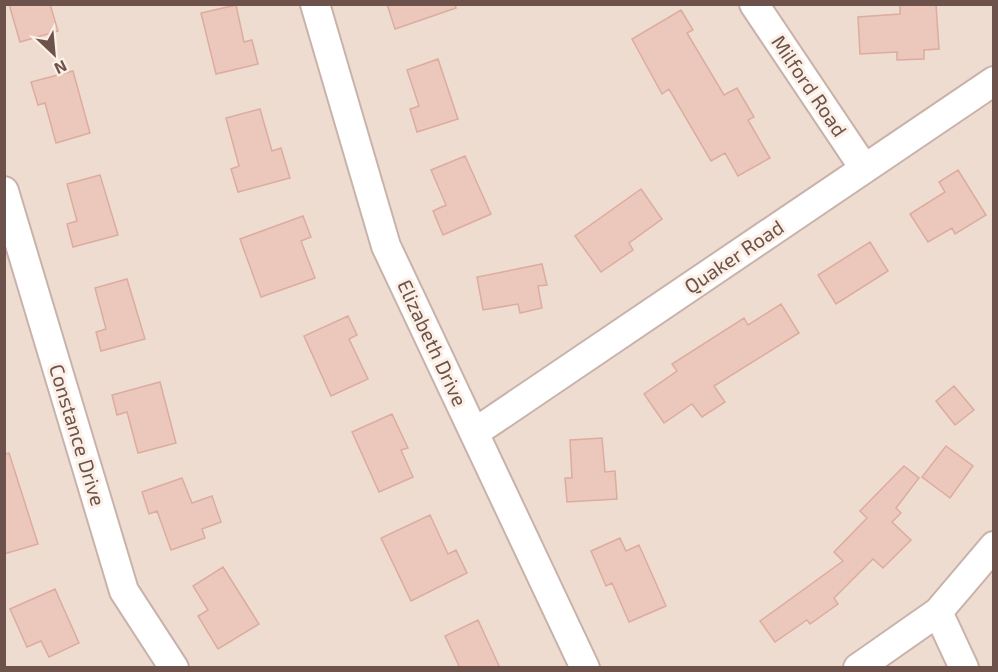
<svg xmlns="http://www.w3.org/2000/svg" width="998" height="672" font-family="'Exo 2',sans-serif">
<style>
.residential{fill:#efdcd0}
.building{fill:#ebc7bc;stroke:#dcac9e;stroke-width:1.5}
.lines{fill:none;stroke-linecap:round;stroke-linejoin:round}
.minor-casing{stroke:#c8b2aa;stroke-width:32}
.minor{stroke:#fff;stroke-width:28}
.labels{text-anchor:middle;stroke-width:6;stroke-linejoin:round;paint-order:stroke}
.street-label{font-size:20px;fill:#6d524b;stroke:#fcf0e6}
</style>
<rect width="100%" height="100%" fill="#f9ece1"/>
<path class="residential" d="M 5,5 L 993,5 L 993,667 L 5,667 Z"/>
<path class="building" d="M 9,4 L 50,4 L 58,31 L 20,42 Z
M 387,4 L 455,4 L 456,8 L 395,29 Z
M 900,4 L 936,4 L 939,49 L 924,50 L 924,59 L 897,60 L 897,52 L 860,54 L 858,17 L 900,14 Z
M 236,5 L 244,42 L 252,40 L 258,64 L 216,74 L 201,13 Z
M 681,10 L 693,30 L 687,33 L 724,95 L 737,88 L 754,117 L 748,120 L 770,158 L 738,176 L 725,153 L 711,161 L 669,89 L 662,94 L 632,39 Z
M 438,59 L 458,119 L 417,132 L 410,109 L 419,106 L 407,70 Z
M 73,71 L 90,133 L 56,143 L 45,103 L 38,105 L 31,82 Z
M 260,109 L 272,151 L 281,148 L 290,178 L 238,192 L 231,169 L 239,166 L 226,118 Z
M 465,156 L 491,214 L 443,235 L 433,211 L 446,205 L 431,170 Z
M 958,170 L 986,215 L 955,234 L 952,228 L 928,242 L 910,214 L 945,192 L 939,182 Z
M 100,175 L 118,235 L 73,247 L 67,224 L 77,221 L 67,184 Z
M 641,189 L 662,219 L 629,243 L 633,250 L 601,272 L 575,236 Z
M 303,216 L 311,237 L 301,241 L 315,278 L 261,297 L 240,239 Z
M 870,242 L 888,271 L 836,304 L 818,275 Z
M 542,264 L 547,285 L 538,286 L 542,308 L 520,313 L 518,304 L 483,310 L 477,277 Z
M 127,279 L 145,339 L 101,351 L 96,332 L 106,329 L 95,288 Z
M 781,304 L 799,333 L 714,386 L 725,402 L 702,417 L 692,404 L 664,423 L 644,394 L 677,371 L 672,364 L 744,318 L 748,325 Z
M 348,316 L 357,335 L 349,339 L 368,379 L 331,396 L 304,336 Z
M 160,382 L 176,443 L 138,453 L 127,412 L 117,415 L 112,395 Z
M 954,386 L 974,410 L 955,425 L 936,401 Z
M 392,414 L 408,448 L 401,450 L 413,477 L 379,492 L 352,432 Z
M 602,438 L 605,472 L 615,471 L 617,499 L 567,502 L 565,478 L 572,478 L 570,440 Z
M 946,446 L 973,466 L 950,498 L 922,477 Z
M 9,453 L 38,544 L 4,554 L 4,454 Z
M 904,466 L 919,478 L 896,508 L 901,513 L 892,522 L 911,540 L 883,568 L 873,559 L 834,598 L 838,604 L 810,624 L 807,620 L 775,642 L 760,621 L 843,561 L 834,552 L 867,518 L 860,511 Z
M 182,478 L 192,503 L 212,496 L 221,522 L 202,529 L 205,538 L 171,550 L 157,511 L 149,514 L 142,492 Z
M 430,515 L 448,554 L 456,550 L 467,573 L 411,601 L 381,538 Z
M 620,538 L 626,551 L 639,545 L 666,606 L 629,622 L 612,583 L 606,586 L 591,551 Z
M 223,567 L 259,624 L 218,649 L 198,616 L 208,610 L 193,586 Z
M 55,589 L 79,643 L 49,657 L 41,641 L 27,647 L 10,609 Z
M 478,620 L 500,668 L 460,668 L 445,636 Z"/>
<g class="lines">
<g class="minor-casing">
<path id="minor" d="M 315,4 L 386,246 L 585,668
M 754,4 L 864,168
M 4,191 L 124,591 L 174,668
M 474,433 L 994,81
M 938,612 L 964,668
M 858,668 L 938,612 L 994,546"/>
</g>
<use href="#minor" class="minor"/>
</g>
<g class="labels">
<g class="street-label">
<text transform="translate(809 86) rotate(56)" y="7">Milford Road</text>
<text transform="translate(734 257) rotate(-34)" y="7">Quaker Road</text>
<text transform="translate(432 343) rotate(65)" y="7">Elizabeth Drive</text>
<text transform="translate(77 435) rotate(73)" y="7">Constance Drive</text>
</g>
</g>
<rect width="998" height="672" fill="none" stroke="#6d524b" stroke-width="12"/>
<g transform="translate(54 54) rotate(154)" stroke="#fcf0e6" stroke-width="4.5" paint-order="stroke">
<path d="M0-4.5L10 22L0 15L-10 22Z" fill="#6d524b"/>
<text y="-9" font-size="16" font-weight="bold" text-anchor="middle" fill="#6d524b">N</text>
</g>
</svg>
